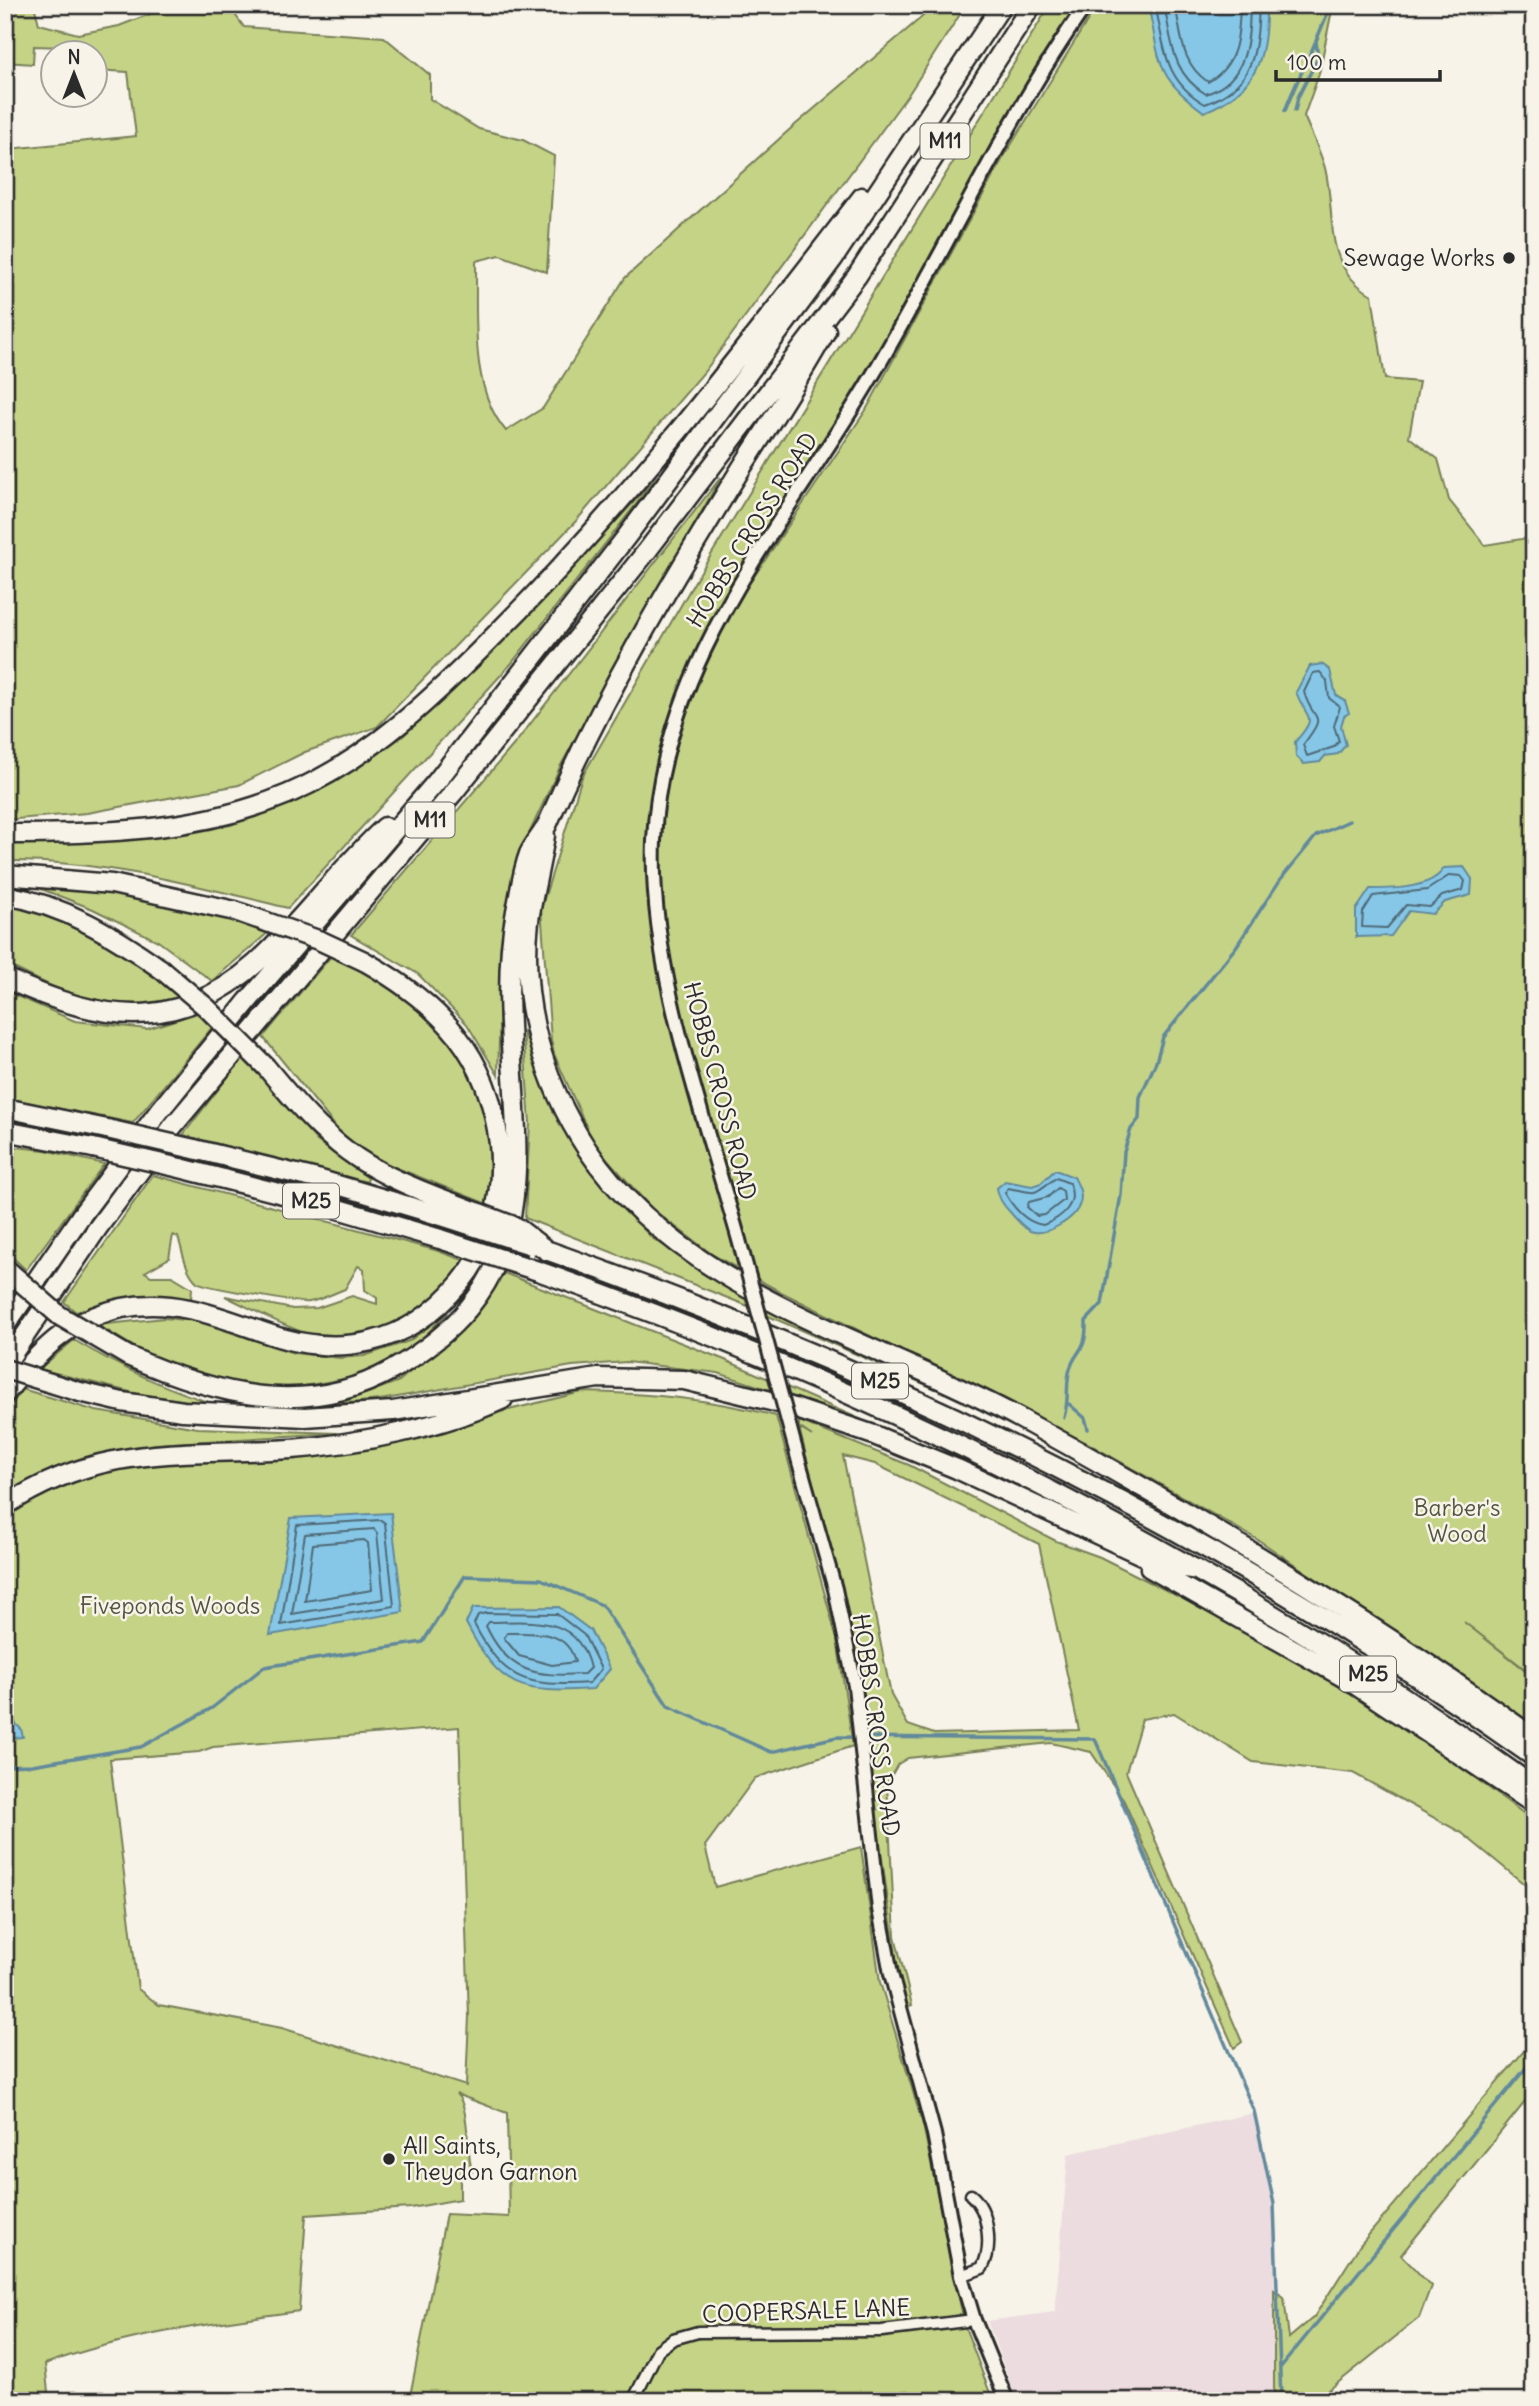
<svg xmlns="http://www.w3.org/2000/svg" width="1539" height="2406" font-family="Delius,sans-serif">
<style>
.built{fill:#ecdcdf}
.green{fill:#c5d386;stroke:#787f58;stroke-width:2;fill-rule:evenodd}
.water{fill:#86c7e7;stroke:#62899c;stroke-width:2}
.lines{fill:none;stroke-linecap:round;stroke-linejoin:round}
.shore{stroke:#4f6976;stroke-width:2}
.stream{stroke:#62899c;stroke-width:3.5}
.minor-casing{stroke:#2b2b2b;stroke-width:15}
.tertiary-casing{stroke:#2b2b2b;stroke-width:18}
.motorway-casing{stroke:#2b2b2b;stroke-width:23}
.minor{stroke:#f7f3e8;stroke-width:10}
.tertiary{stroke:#f7f3e8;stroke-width:12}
.motorway{stroke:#f7f3e8;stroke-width:18}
.tertiary-bridge-casing{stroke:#2b2b2b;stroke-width:18;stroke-linecap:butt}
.motorway-bridge-casing{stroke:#2b2b2b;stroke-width:23;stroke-linecap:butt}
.tertiary-bridge{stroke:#f7f3e8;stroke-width:12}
.motorway-bridge{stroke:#f7f3e8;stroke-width:18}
.poi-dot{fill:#2b2b2b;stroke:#f7f3e8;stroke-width:2.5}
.labels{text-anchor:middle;stroke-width:5;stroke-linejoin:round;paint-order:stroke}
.shield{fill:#f7f3e8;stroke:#686764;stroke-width:2}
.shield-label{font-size:21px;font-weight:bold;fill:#2b2b2b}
.poi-label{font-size:23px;fill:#2b2b2b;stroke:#f7f3e8;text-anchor:end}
.street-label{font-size:23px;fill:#2b2b2b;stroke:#f7f3e8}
.park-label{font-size:23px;fill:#525542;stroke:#f7f3e8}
</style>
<rect width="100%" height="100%" fill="#f7f3e8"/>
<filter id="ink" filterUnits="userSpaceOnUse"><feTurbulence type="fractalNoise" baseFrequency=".0143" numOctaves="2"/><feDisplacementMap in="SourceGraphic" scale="14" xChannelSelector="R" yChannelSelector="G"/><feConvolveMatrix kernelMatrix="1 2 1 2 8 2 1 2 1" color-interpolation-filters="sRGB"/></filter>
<g filter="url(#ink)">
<path class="built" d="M 1254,2113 L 1274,2204 L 1275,2401 L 1017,2401 L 987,2321 L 1055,2312 L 1068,2154 Z"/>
<path class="green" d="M 5,5 L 34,5 L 39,24 L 78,34 L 119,26 L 173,5 L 228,5 L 244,27 L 384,37 L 430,75 L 430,99 L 479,129 L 523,140 L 554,156 L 547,272 L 500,255 L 476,261 C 477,315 469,388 506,431 L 543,408 L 625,278 L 788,131 L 936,5 L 966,5 L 910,92 L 705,371 L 576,521 L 377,727 L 305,752 L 239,785 L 87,813 L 5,820 L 5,145 L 9,149 L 136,136 L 128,72 L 95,70 L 94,52 L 65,52 L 64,47 L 34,46 L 33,64 L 5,62 Z
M 1050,5 L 1079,5 L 934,267 L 805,475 L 751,581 L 866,410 L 1003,158 L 1097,5 L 1333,5 L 1319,74 L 1304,116 C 1311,133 1320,150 1325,168 C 1337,216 1321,266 1372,295 L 1385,379 L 1419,382 L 1409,437 L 1438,459 L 1449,500 L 1485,545 L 1534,537 L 1534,1676 L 1464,1622 L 1534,1677 L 1534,1726 L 1260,1541 L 1087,1443 L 779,1291 L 713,1255 L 652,1209 L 594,1144 L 554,1054 L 551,1040 L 541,909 L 582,777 L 695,581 Z
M 659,475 L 511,664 L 288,908 C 194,885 102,860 5,861 L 5,844 L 140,839 L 231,825 L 318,789 L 402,737 L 536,607 Z
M 721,477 L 560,767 L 527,838 L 506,922 L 501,973 L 498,1075 L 467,1024 L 418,974 L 351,935 L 517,741 Z
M 28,884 L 128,894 L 221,914 L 270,931 L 212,981 L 158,941 L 93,909 Z
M 5,903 C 53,903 147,964 184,996 C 168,999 151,1004 135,1005 C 90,1010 45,982 5,964 Z
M 331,956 C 348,964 368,971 384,981 C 419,1003 461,1043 477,1082 C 491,1114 492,1170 487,1204 L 382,1162 L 343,1136 L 263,1037 Z
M 5,991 L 75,1021 L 147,1029 L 203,1011 L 215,1024 L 133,1123 L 5,1098 Z
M 523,1030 L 558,1116 L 609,1193 L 652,1238 L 745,1296 L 748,1306 L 525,1218 L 530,1123 Z
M 244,1056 L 317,1141 L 368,1178 L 367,1182 L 183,1135 Z
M 5,1146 L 45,1150 L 104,1164 L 26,1270 L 5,1250 Z
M 153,1175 L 435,1250 L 466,1261 C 442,1307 369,1351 315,1336 C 284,1327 254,1310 225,1296 L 293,1309 L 317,1308 L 352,1296 L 377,1304 L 377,1298 L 365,1290 L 364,1269 L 358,1266 L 345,1289 C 334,1293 321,1300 309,1302 C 302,1304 204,1287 197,1282 C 185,1271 183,1252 178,1237 L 173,1235 L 169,1258 L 145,1272 L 151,1276 L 172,1276 L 192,1288 L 191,1299 L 142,1295 L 76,1312 L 64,1302 Z
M 504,1273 L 725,1360 L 862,1420 L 718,1373 L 627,1362 L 572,1366 L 380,1400 L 338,1404 L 399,1381 L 474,1318 Z
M 763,1304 L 936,1389 L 766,1315 Z
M 448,1312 L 413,1348 L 356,1377 L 275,1391 L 206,1379 L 144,1353 L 98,1325 L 164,1318 L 196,1321 L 294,1353 L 340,1358 L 364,1356 L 409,1341 Z
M 74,1340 C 121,1368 169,1391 222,1406 L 138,1394 L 39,1369 Z
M 22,1389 L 96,1411 L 198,1428 L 337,1433 L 156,1444 L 68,1463 L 5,1492 L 5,1416 Z
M 582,1392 C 650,1393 710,1399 776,1416 L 837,1639 L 853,1746 L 755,1778 L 705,1846 L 715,1887 L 861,1847 L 880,1982 L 923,2125 L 965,2327 L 993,2401 L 409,2401 L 446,2214 L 509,2217 L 507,2113 L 456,2094 C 470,2105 466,2150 472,2172 L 460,2174 L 460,2199 L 411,2208 L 306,2215 L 299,2311 C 212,2323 128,2334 45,2364 L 49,2401 L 5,2401 L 5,1517 L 34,1496 L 87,1472 L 163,1458 L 411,1434 ZM 459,1727 L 469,2016 L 466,2086 L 282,2028 L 159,2005 L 138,1989 L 110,1759 L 199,1752 L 213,1747 Z
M 799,1421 L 909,1465 L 1056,1541 L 1100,1557 L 1247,1631 L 1410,1730 L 1534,1821 L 1534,1892 L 1462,1833 L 1353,1773 L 1253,1762 L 1174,1713 L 1142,1719 L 1126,1772 L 1242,2042 L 1234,2048 L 1124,1801 L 1091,1752 L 1051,1743 L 908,1758 L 898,1764 L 887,1783 L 895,1936 L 912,2005 L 903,2008 L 849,1624 L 799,1428 L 812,1436 L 799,1427 ZM 843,1456 L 875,1464 L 1039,1544 L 1079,1730 L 934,1734 L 908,1725 L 891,1695 Z
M 1534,2039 L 1534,2091 L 1401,2255 L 1431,2286 L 1419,2318 L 1315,2401 L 1274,2401 L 1274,2290 L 1284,2297 L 1289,2338 L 1314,2317 L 1360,2245 Z"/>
<path class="water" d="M 1148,5 L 1266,5 C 1267,58 1257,91 1204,112 C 1153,75 1161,61 1148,5 Z
M 1322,664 L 1330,670 L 1336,695 L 1345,701 L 1349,713 L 1344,716 L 1341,726 L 1346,745 L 1338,754 L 1325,756 L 1320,762 L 1304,764 L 1296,756 L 1295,742 C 1319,715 1307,721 1296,692 L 1310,666 Z
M 1464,867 L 1472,879 L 1471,895 L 1445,902 L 1433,914 L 1409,911 L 1391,936 L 1356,937 L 1356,910 L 1370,889 C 1392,889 1432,889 1444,868 Z
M 1055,1170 L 1074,1177 C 1078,1185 1083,1193 1080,1203 C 1076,1219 1046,1237 1030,1231 C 1023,1227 1015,1218 1010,1212 C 1003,1205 998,1197 997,1188 L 1005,1181 L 1032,1186 L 1041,1183 Z
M 391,1513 L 403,1612 L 270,1635 L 291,1518 Z
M 559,1607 L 590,1630 L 610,1669 L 593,1689 C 521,1694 500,1689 466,1623 L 473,1608 Z
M 5,1713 L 21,1729 L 23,1737 L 5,1739 Z"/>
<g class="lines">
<path class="shore" d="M 1155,5 C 1165,47 1163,80 1205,104 C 1255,87 1257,50 1259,5
M 1164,5 C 1172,40 1171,74 1206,94 C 1248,80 1249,41 1250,5
M 1175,5 C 1182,35 1180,63 1208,82 C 1238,65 1239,36 1240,5
M 1320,672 L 1327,681 L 1329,698 L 1340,707 L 1334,726 L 1339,741 L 1334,747 L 1307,756 L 1303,745 C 1329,711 1313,724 1304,692 L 1313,673 Z
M 1450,875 L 1461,876 L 1465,881 L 1463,890 L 1442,896 L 1430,907 L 1406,905 L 1387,928 L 1362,927 L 1363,912 L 1373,896 L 1427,890 Z
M 1056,1178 L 1069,1183 C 1079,1204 1062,1218 1043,1225 C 1026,1223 1013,1207 1005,1193 L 1008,1188 C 1042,1194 1029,1196 1056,1178 Z
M 1058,1188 L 1063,1191 L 1064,1200 L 1045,1215 L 1037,1216 L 1027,1207 L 1029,1202 L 1048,1197 Z
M 381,1520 L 385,1523 L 394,1606 L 281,1625 L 297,1525 Z
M 374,1529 L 377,1533 L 384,1599 L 292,1614 L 305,1534 Z
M 364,1540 L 368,1543 L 372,1590 L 305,1601 L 313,1544 Z
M 486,1613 L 557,1614 L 584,1635 L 601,1669 L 589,1683 C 526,1687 504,1681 474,1624 L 478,1615 Z
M 489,1622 C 533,1622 577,1614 590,1668 L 584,1674 C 535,1677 508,1673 486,1626 Z
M 507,1633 C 535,1633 567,1629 575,1662 L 552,1665 L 519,1656 L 504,1638 Z"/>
<path class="stream" d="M 1285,111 C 1294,86 1305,67 1315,43
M 1295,111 L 1298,97 L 1318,58 L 1316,41 L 1331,5
M 1069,1404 L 1085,1418 L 1088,1429
M 1064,1417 C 1069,1402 1066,1387 1069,1373 C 1074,1349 1087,1355 1086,1321 L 1102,1304 L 1121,1195 L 1124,1152 L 1131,1129 L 1139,1119 L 1140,1097 L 1156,1062 L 1163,1037 L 1236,947 L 1280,880 L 1316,836 L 1349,821
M 5,1766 L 32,1765 L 141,1747 L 212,1708 L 264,1667 L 423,1642 L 465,1576 L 541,1579 L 602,1605 L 668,1706 L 771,1752 L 837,1737 L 1095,1739 L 1254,2111 L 1274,2204 L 1281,2401
M 1280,2368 L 1534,2058"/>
<g class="minor-casing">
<path id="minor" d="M 961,2276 L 982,2268 C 993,2248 989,2210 971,2195
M 633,2401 L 658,2350 L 673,2339 L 698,2332 L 882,2331 L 974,2320"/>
</g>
<g class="tertiary-casing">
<path id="tertiary" d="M 739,1240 C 704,1115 649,970 654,841 C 661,655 790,519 878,366 C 948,246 1006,119 1086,5
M 799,1462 L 835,1589 L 855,1686 L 879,1909 L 891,1974 L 934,2134 L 961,2276 L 974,2320 L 1007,2401"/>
</g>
<g class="motorway-casing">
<path id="motorway" d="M 5,834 C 103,833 196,833 288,794 C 372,758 437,694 501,629 C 634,496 747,346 862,197
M 545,835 C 541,864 533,892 529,921 C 520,1001 543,1082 587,1149 C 683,1294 875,1339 1021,1419 C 1198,1516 1370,1619 1534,1738
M 5,875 L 112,884 L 235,911
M 5,895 C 64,905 113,935 161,969
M 5,978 C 107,1026 187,1035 272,948 C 311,909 344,864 385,827
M 266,1067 C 331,1146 356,1167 453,1203
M 5,1108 L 107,1129
M 5,1131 L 93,1148
M 194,1149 L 321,1180 L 448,1218
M 180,1168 L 314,1202 L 440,1239
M 546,1250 C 903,1376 1225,1537 1534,1757
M 538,1271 C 892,1395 1230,1567 1534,1787
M 5,1326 L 80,1217 L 157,1114 L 248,1001 L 437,781 L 627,536 L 833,259 L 1002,5
M 128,1356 C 213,1394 305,1419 392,1370 C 591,1257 483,1084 516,911 C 520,893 522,872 529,854 C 534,843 543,834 548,823 C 601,699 671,582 742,467 C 771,422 800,378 826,331
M 5,1365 L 97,1229 L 173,1126 L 453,793 L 647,551 L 857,276 L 1032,5
M 80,1392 L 122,1402 L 183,1411 L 305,1417 L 393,1411 L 598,1378 L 684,1380 L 779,1403 L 874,1435 L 957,1469 L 1161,1564 L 1196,1570
M 5,1394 C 38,1352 67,1320 122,1308 C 171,1298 215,1315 260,1331 C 337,1360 408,1346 460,1283 C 492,1244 504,1193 499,1144 C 489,1054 440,1004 364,961
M 5,1506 C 102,1442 183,1456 292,1449 C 359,1444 443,1427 503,1399
M 1150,1568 L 1348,1680 L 1534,1804"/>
</g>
<use href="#minor" class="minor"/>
<use href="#tertiary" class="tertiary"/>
<use href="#motorway" class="motorway"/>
<g class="tertiary-bridge-casing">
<path id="tertiary-bridge" d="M 739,1240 L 799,1462"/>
</g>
<g class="motorway-bridge-casing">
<path id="motorway-bridge" d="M 235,911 L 321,941 L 364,961
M 161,969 L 207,1008 L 266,1067
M 107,1129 L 194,1149
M 93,1148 L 180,1168
M 453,1203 L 516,1227 L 546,1250
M 448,1218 L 531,1245
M 440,1239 L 538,1271
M 5,1268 L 60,1316 L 128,1356
M 5,1369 L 80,1392"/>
</g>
<use href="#tertiary-bridge" class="tertiary-bridge"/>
<use href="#motorway-bridge" class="motorway-bridge"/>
</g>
</g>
<g class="poi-dot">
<circle cx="1509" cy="258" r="7"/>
<circle cx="389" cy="2159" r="7"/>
</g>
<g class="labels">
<g class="shield">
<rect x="920.5" y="123.5" width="49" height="35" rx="5"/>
<rect x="405.5" y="802.5" width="49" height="35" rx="5"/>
<rect x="283" y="1183.5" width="56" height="35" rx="5"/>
<rect x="852" y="1363.5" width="56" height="35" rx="5"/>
<rect x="1340" y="1656.5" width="56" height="35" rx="5"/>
</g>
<g class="shield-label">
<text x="945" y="148">M11</text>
<text x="430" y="827">M11</text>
<text x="311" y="1208">M25</text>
<text x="880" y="1388">M25</text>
<text x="1368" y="1681">M25</text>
</g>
<g class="poi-label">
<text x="1495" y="266">Sewage Works</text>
<text x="403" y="2154" text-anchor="start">All Saints,<tspan x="403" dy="26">Theydon Garnon</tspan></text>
</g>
<g class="street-label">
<text transform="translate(752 530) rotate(-58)" y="8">HOBBS CROSS ROAD</text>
<text transform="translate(720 1091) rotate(75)" y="8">HOBBS CROSS ROAD</text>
<text transform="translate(876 1725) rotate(82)" y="8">HOBBS CROSS ROAD</text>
<text transform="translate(806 2311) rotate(-2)" y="8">COOPERSALE LANE</text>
</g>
<g class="park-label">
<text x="1457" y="1516">Barber's<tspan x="1457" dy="26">Wood</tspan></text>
<text x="170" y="1614">Fiveponds Woods</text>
</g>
</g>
<rect width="1539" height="2406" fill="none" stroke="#f7f3e8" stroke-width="28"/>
<rect x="14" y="14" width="1511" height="2378" fill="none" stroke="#2b2b2b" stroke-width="2.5" filter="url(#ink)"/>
<g transform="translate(74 74)"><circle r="33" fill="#f7f3e8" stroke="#a5a39c" stroke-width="2"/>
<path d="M0-5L12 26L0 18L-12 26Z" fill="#2b2b2b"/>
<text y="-10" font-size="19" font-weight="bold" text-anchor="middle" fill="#2b2b2b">N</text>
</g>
<path d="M1276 70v10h164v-10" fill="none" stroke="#2b2b2b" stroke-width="3.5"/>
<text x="1287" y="70" font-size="21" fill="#2b2b2b" stroke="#f7f3e8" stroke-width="5" paint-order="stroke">100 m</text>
</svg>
